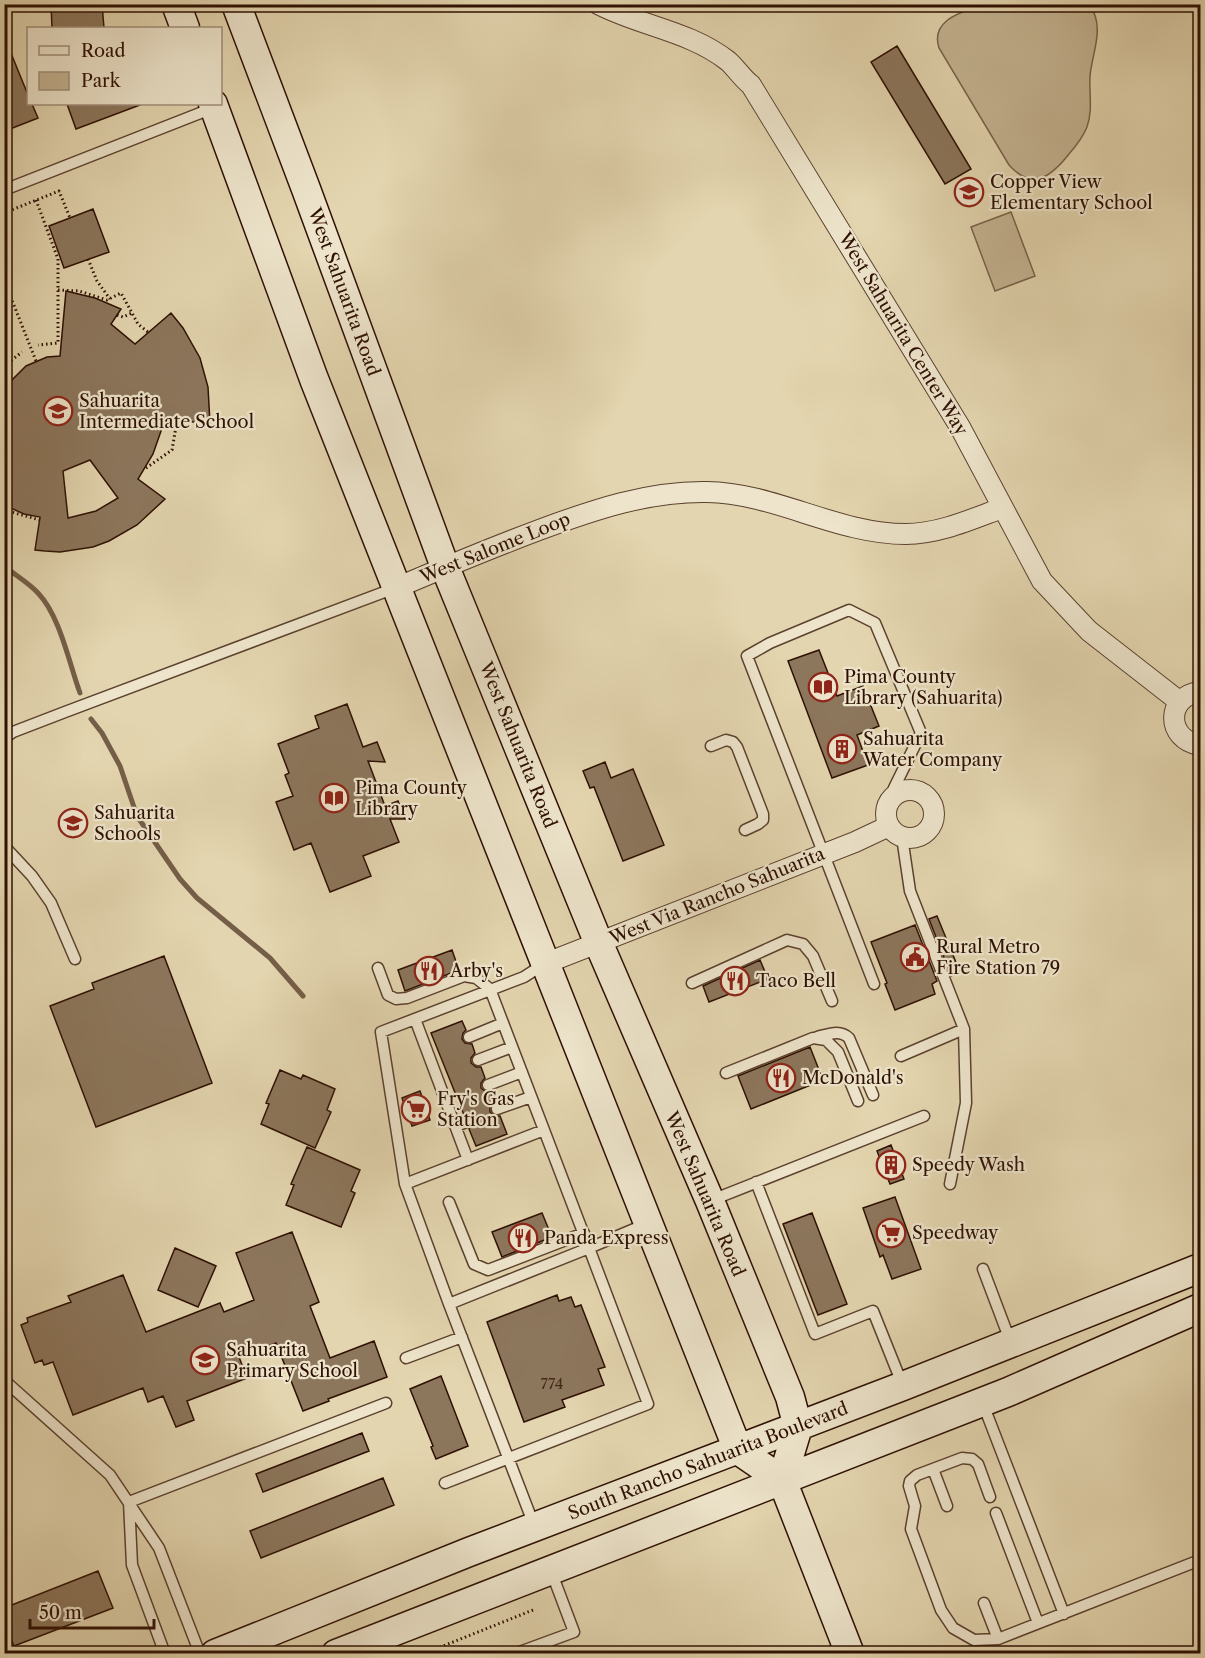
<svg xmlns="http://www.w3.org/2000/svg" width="1205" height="1658" font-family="'Libre Caslon Text',serif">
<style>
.green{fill:#c4b492;stroke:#79624a;stroke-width:1.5}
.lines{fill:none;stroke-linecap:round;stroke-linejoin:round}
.stream{stroke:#755e47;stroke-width:5}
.building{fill:#8c765c;stroke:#2e1003;stroke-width:1.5;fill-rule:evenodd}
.lane-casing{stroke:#5b412e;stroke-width:13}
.street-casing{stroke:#5b412e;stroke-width:22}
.secondary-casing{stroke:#2e1003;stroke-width:31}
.path{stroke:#2e1003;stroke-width:3;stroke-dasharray:1.5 3;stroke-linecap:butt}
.lane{stroke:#ede4cb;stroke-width:10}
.street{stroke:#ede4cb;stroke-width:20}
.secondary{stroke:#ede4cb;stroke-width:28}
.labels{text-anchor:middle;stroke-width:4.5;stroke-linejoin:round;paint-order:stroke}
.number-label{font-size:15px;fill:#462a19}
.poi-label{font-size:18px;fill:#2e1003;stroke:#ede4cb;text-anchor:start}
.street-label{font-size:18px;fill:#2e1003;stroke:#ede4cb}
</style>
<rect width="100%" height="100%" fill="#e3d5af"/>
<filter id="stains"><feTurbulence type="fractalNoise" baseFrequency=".00333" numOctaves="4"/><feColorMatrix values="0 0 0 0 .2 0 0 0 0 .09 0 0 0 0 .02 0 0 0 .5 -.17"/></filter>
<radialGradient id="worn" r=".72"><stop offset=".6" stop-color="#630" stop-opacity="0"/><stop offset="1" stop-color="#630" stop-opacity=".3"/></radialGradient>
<path class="green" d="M 981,5 L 1089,4 C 1106,27 1092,52 1090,76 C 1089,94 1093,110 1087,127 C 1083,137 1076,146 1069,154 C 1051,177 1032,191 1009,165 L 939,48 C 930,20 962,12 981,5 Z
M 1011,212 L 1035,276 L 995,291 L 971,227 Z"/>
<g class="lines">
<path class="stream" d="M 4,566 C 15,575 29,583 38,593 C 60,616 69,663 80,693
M 91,719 L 102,733 L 120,766 L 137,816 L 180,879 L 197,898 L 270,958 L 303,996"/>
</g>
<path class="building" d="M 51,4 L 102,4 L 104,28 L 52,28 Z
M 4,36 L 28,95 L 28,104 L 32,104 L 38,118 L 10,129 L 4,115 Z
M 897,46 L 971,169 L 945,184 L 871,62 Z
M 67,104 L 140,104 L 140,105 L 76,129 Z
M 93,209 L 109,252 L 64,268 L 49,226 Z
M 66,291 L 95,298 L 121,309 L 111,324 L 135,344 L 171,313 L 183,328 L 200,358 L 208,387 L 210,423 L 161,420 L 161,431 L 153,454 L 138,479 L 165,499 L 137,525 L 109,541 L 93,547 L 60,552 L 45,551 L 35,550 L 40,517 L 24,514 L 4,505 L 4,391 L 9,383 L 26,366 L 47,357 L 60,356 ZM 90,460 L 118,498 L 96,511 L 68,518 L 63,471 Z
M 819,650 L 837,696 L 863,686 L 879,726 L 857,735 L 868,765 L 832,778 L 788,661 Z
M 347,704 L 363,747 L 377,742 L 385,762 L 368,761 L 385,806 L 398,801 L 405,819 L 390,819 L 399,842 L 363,856 L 371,876 L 330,892 L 311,843 L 294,850 L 276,802 L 293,796 L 285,775 L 289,773 L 278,744 L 319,728 L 315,716 Z
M 605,762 L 611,778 L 633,769 L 664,845 L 623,861 L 594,787 L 590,788 L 583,771 Z
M 937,916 L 960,972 L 951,976 L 929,919 Z
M 915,925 L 937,981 L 932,984 L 935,994 L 895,1010 L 885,984 L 887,983 L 871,942 Z
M 452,950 L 459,970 L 405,991 L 398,970 Z
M 164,956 L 212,1083 L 96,1127 L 50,1006 L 94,989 L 92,983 Z
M 760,960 L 768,979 L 709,1002 L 703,986 Z
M 462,1021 L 466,1030 L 463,1033 L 462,1039 L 465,1043 L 472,1044 L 475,1053 L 471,1058 L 471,1063 L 476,1067 L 481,1067 L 485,1078 L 481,1083 L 481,1088 L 486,1092 L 491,1092 L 494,1102 L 490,1107 L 490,1112 L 495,1116 L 500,1116 L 507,1134 L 476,1146 L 469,1129 L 474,1124 L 474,1119 L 469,1115 L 464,1115 L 431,1033 Z
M 810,1047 L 823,1080 L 751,1109 L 738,1076 Z
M 280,1070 L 301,1079 L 303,1075 L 335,1089 L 327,1110 L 331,1112 L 315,1148 L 261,1124 L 269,1104 L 266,1103 Z
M 420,1091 L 430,1120 L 412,1126 L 402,1098 Z
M 891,1145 L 904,1179 L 890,1184 L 877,1151 Z
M 307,1147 L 360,1170 L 351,1191 L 355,1193 L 341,1227 L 286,1205 L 294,1185 L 291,1184 Z
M 895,1197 L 921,1269 L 892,1279 L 883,1255 L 880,1257 L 863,1208 Z
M 542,1213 L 552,1237 L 502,1257 L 492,1232 Z
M 812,1213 L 847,1304 L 818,1315 L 783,1224 Z
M 292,1232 L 319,1302 L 310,1306 L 330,1358 L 374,1341 L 387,1377 L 328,1399 L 329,1401 L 303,1411 L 276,1343 L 239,1357 L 247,1378 L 187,1401 L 194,1420 L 176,1427 L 163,1396 L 148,1402 L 143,1388 L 73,1415 L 53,1362 L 44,1365 L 42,1360 L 35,1363 L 21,1325 L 28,1322 L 27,1318 L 71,1302 L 68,1296 L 123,1275 L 146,1332 L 220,1303 L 224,1312 L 254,1300 L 236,1253 Z
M 175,1248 L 216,1266 L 198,1307 L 158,1290 Z
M 557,1295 L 559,1301 L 571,1297 L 575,1307 L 581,1305 L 605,1367 L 598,1369 L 604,1385 L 562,1400 L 565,1407 L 524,1422 L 487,1322 Z
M 441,1376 L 468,1446 L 436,1459 L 431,1447 L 433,1446 L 410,1389 Z
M 362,1433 L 369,1451 L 263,1492 L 256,1474 Z
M 383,1478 L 394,1505 L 261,1558 L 250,1531 Z
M 98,1571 L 113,1608 L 14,1646 L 4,1622 L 4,1608 Z"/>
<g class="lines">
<g class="lane-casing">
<path id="lane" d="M 4,190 L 213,108
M 4,738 L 13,732 L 65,712 L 395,588
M 711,746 L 726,740 L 733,742 L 737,747 L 763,814 L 763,820 L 758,824 L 745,830
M 902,837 L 910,891 L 964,1029 L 966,1103 L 950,1184
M 4,846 L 32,876 L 51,903 L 75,959
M 544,964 L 524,977 L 381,1032 L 405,1184 L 544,1130 L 589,1248 L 646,1224
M 378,968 L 388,995 L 396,999 L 407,998 L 464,976 L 476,978 L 490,989 L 544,1130
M 692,983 L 787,940 L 803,944 L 813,956 L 832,1001
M 874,984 L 747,656 L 770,643 L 849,610 L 875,623 L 921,733 L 894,788 L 899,793
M 415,1019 L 468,1160
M 469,1037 L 503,1023
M 817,1037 C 829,1034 840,1029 849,1038 L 873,1095
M 901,1056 L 964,1029
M 478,1060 L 512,1047
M 726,1073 L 813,1038 L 826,1040 L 838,1052 L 858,1101
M 488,1085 L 522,1072
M 497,1109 L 531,1097
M 455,1126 L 467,1122
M 756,1182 L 815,1334 L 873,1311 L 903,1386
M 405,1184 L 449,1304 L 589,1248 L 648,1404 L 445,1483
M 712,1200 L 924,1116
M 449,1202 L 474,1264 L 488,1270 L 584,1233
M 983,1269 L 1011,1343
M 449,1304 L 534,1525
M 406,1358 L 462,1337
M 4,1380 L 110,1475 L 159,1548 L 200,1654
M 983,1404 L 1064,1614
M 933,1469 L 947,1506
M 990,1497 L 978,1464 L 972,1459 L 962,1458 L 917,1475 L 910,1481 L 909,1486 L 915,1506 L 911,1529 L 941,1610 L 953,1628 L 974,1640 L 998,1639 L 1200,1560
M 129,1502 L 386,1403
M 129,1502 L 132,1565 L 165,1654
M 996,1513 L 1038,1623
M 984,1603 L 998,1639
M 514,1654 L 574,1632 L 551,1571"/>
</g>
<g class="street-casing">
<path id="street" d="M 598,4 C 640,26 690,31 728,61 C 736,68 742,78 751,85 L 960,427 L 1042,581 L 1089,631 L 1180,702
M 396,588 C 443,568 491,548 539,530 C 593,510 648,491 707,492 C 775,493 837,534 906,534 C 939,534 972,519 1002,508
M 1200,692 C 1165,696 1166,740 1200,745
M886 814a24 24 0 1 1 48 0a24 24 0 1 1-48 0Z
M 544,964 L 855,842 L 889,826"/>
</g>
<g class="secondary-casing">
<path id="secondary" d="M 176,4 L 185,28
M 236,4 L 306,189 L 445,567 L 599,944 L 710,1201 L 790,1397 L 798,1427 L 782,1480
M 213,104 L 314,379 L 738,1450 L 782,1480 L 850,1654
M 215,1654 L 469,1552 L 903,1386 L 1200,1268
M 336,1654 L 1008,1392 L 1200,1308"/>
</g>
<path class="path" d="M 36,200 L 58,259 L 58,343 L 38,345
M 4,213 L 59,191 L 70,218
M 88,259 L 97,281 L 110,299
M 4,280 L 36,361
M 58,290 L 79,291 L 107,300 L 121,293 L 138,324 L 149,333
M 117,315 L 123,317 L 132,313
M 4,366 L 22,352
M 146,468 L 172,450 L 177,421
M 4,510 L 40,520
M 423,1654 L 533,1610"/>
<use href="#lane" class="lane"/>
<use href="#street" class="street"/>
<use href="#secondary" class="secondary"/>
</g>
<defs>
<g id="school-ring" transform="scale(1.5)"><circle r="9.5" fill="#ede4cb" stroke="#8f2418" stroke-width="1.5"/><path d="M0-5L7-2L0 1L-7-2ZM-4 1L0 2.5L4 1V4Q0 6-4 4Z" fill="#8f2418"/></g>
<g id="library-ring" transform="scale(1.5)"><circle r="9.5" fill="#ede4cb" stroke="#8f2418" stroke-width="1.5"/><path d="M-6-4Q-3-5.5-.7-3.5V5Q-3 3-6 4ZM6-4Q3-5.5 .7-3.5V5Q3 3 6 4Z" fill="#8f2418"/></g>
<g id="building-ring" transform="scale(1.5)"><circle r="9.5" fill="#ede4cb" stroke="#8f2418" stroke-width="1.5"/><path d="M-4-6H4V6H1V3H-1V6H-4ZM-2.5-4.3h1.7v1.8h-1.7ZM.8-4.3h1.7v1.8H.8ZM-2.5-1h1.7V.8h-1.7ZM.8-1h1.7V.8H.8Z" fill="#8f2418"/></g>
<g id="civic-ring" transform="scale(1.5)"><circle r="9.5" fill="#ede4cb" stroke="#8f2418" stroke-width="1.5"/><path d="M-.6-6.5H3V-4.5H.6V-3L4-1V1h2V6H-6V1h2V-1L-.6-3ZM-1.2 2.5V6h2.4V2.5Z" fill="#8f2418"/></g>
<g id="restaurant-ring" transform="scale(1.5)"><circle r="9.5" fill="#ede4cb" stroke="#8f2418" stroke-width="1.5"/><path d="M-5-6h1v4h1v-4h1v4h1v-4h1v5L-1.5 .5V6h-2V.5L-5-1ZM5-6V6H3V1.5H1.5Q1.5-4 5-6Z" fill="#8f2418"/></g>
<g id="supermarket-ring" transform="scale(1.5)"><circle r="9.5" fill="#ede4cb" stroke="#8f2418" stroke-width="1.5"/><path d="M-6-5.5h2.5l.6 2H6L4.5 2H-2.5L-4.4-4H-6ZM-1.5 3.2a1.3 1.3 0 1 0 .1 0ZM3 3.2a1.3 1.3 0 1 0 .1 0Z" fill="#8f2418"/></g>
</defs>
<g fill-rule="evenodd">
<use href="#school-ring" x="969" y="192"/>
<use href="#school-ring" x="58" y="411"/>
<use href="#library-ring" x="823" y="687"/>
<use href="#building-ring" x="842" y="749"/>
<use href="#library-ring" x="334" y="798"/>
<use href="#school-ring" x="73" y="823"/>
<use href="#civic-ring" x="915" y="957"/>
<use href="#restaurant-ring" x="429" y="971"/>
<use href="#restaurant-ring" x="735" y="981"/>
<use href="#restaurant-ring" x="781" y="1078"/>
<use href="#supermarket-ring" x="416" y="1109"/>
<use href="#building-ring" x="891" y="1165"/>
<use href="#supermarket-ring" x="891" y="1233"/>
<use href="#restaurant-ring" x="523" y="1238"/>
<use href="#school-ring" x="205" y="1360"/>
</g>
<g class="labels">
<g class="number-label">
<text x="552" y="1389">774</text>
</g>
<g class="poi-label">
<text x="990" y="188">Copper View<tspan x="990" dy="21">Elementary School</tspan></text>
<text x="79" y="407">Sahuarita<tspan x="79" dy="21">Intermediate School</tspan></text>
<text x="844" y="683">Pima County<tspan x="844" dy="21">Library (Sahuarita)</tspan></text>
<text x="863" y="745">Sahuarita<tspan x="863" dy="21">Water Company</tspan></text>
<text x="355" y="794">Pima County<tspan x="355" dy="21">Library</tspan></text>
<text x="94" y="819">Sahuarita<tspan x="94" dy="21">Schools</tspan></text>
<text x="936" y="953">Rural Metro<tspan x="936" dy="21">Fire Station 79</tspan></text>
<text x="450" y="977">Arby's</text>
<text x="756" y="987">Taco Bell</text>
<text x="802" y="1084">McDonald's</text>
<text x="437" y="1105">Fry's Gas<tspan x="437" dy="21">Station</tspan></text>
<text x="912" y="1171">Speedy Wash</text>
<text x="912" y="1239">Speedway</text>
<text x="544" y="1244">Panda Express</text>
<text x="226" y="1356">Sahuarita<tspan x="226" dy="21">Primary School</tspan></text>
</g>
<g class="street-label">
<text transform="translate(344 292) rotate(70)" y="6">West Sahuarita Road</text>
<text transform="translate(903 334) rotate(59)" y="6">West Sahuarita Center Way</text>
<text transform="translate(495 548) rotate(-22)" y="6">West Salome Loop</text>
<text transform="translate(518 745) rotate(68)" y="6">West Sahuarita Road</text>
<text transform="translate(717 896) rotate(-22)" y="6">West Via Rancho Sahuarita</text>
<text transform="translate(705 1194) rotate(67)" y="6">West Sahuarita Road</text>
<text transform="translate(708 1461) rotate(-21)" y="6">South Rancho Sahuarita Boulevard</text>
</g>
</g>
<rect width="1205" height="1658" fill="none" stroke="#e3d5af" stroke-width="24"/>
<rect x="6" y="6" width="1193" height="1646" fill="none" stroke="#2e1003" stroke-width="3"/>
<rect x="12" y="12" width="1181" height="1634" fill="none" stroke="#2e1003" stroke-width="1.5"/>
<rect x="27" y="27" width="195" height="78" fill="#ede4cb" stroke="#a18f7b" stroke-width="1.5"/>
<rect x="39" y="46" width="30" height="9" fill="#ede4cb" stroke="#a18f7b" stroke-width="1.5"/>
<text x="81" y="57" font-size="18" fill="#2e1003">Road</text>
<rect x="39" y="72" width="30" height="18" fill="#c4b492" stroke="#a18f7b" stroke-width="1.5"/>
<text x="81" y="87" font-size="18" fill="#2e1003">Park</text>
<path d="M30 1619v9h124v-9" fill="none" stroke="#2e1003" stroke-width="3"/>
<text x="39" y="1619" font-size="18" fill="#2e1003" stroke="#ede4cb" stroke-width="4.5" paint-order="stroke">50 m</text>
<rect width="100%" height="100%" filter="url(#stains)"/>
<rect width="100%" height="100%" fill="url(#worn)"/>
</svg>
